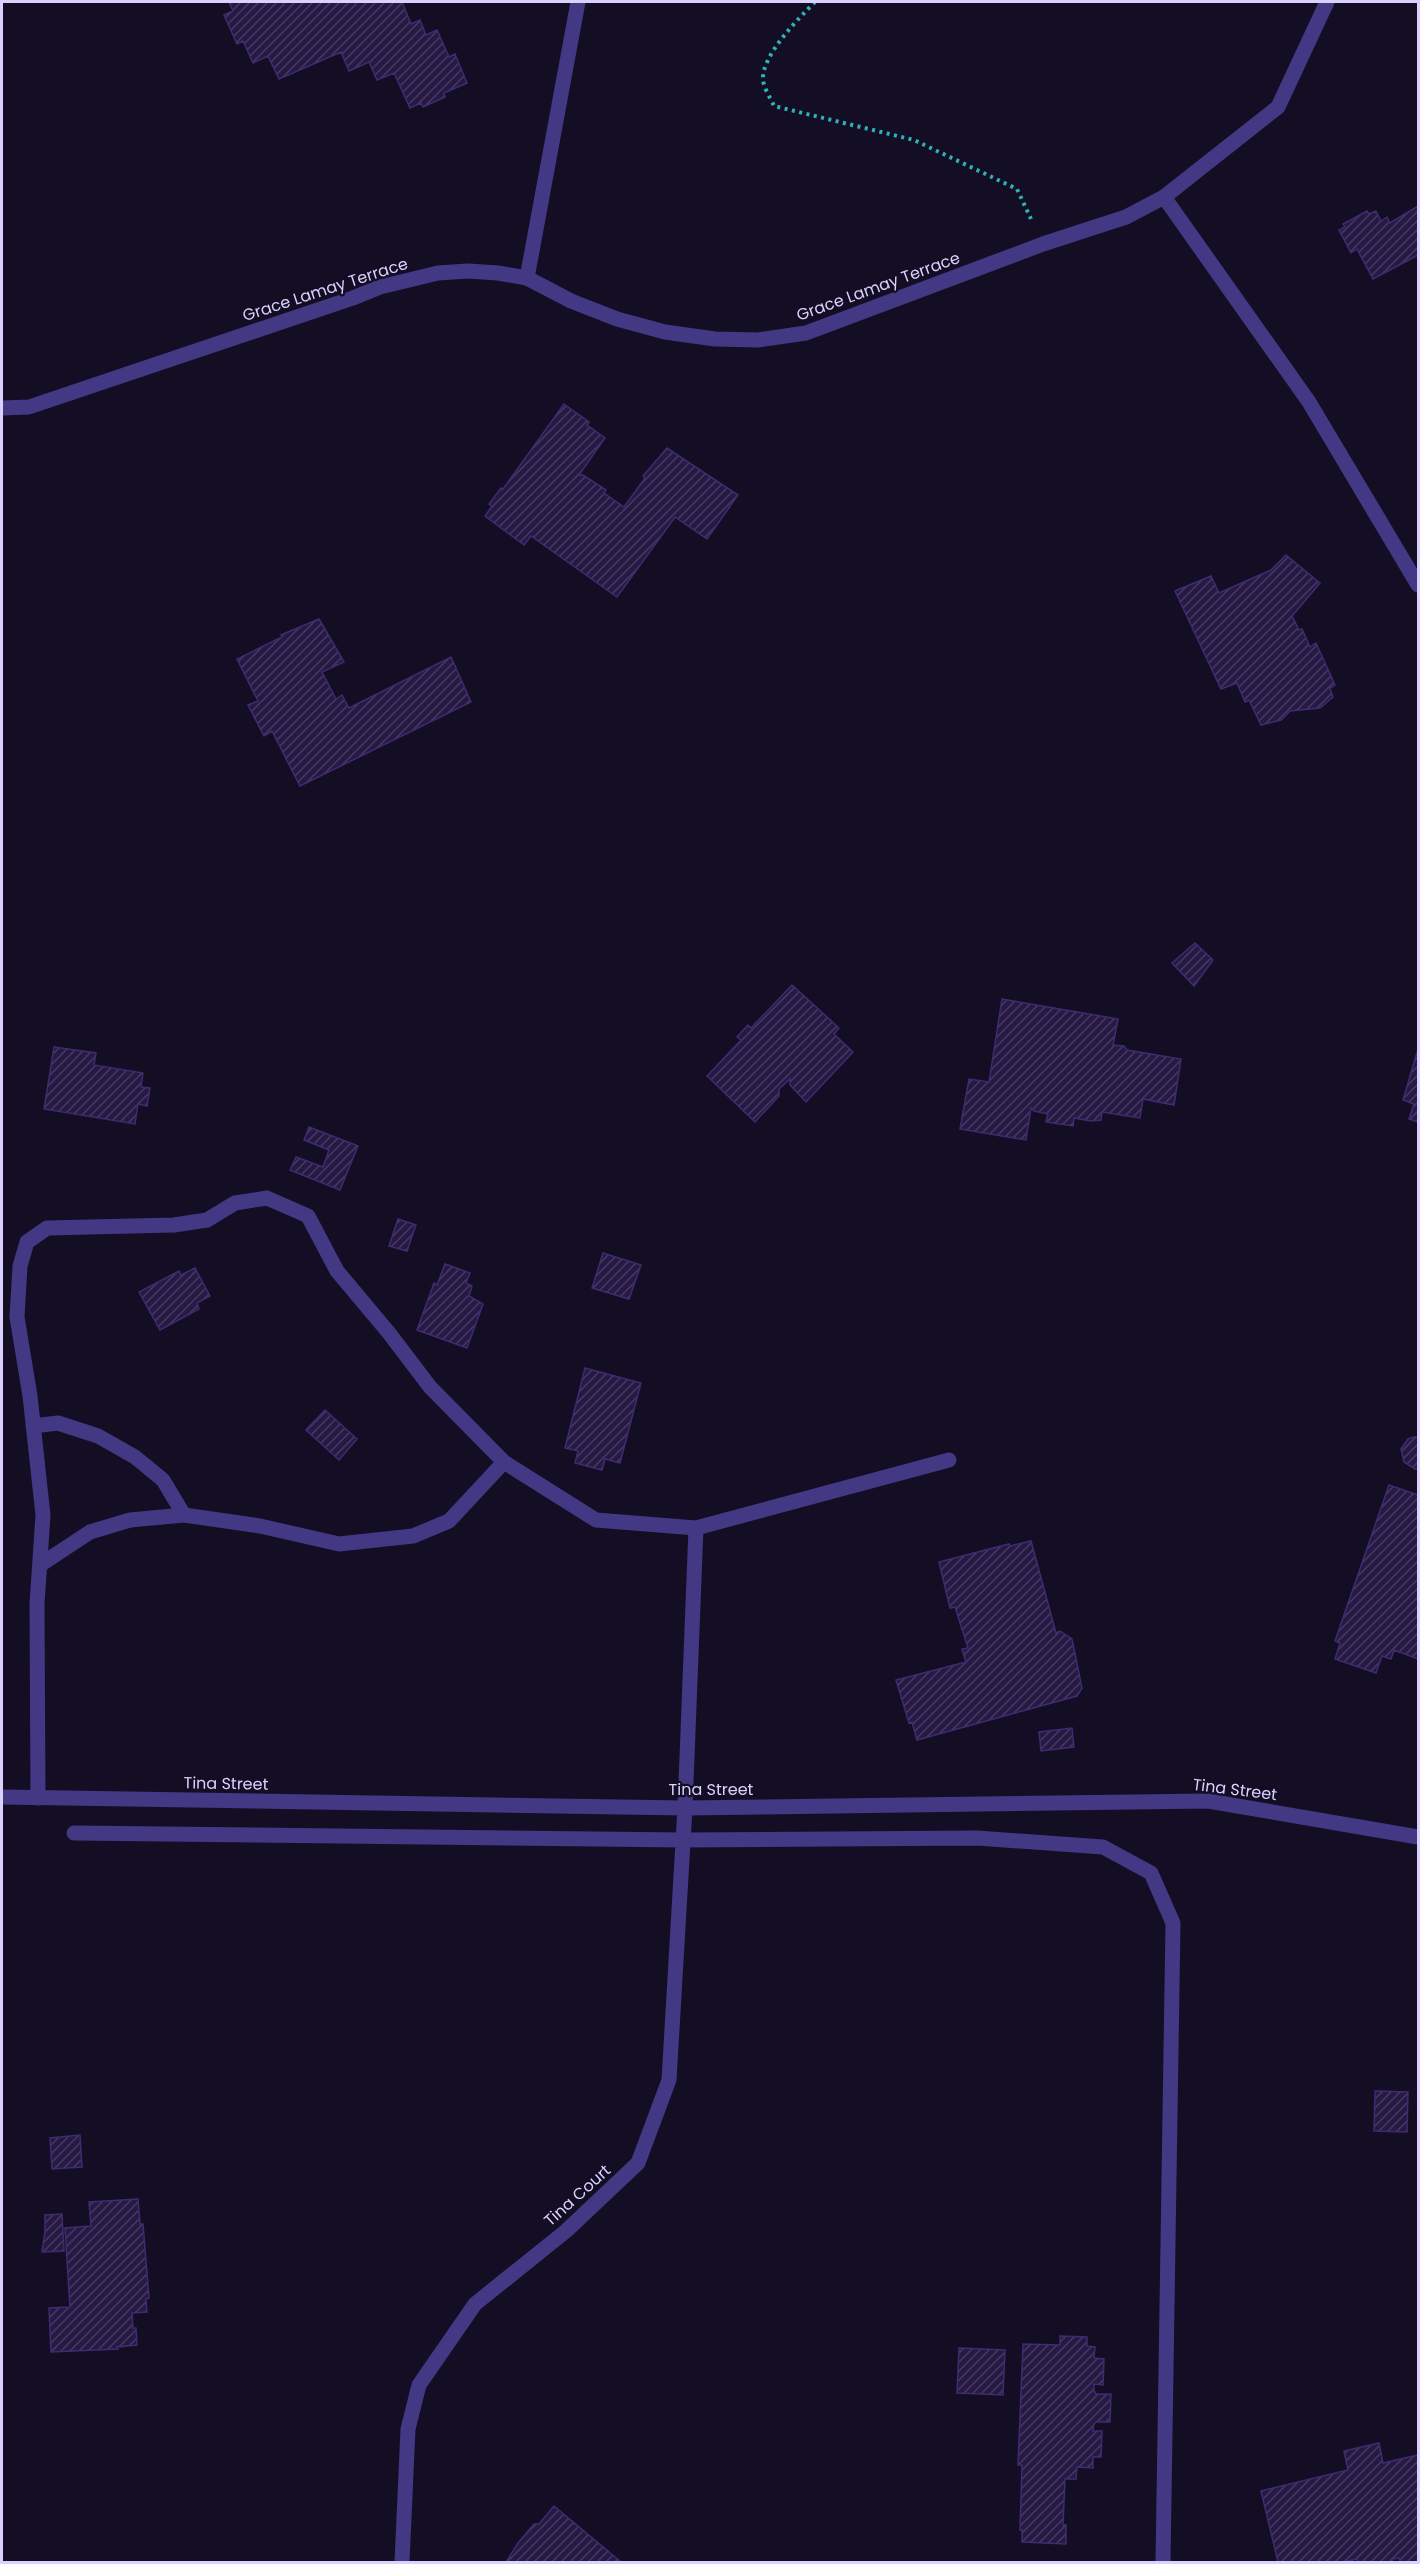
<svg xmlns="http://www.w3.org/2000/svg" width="1420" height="2564" font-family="Poppins,sans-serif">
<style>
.building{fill:url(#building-hatch);stroke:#3f2b71;stroke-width:1.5}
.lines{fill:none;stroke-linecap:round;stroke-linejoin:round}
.path{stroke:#2db3b7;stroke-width:4;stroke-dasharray:3 4.5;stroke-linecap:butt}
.service{stroke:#423884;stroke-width:15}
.minor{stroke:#423884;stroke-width:15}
.labels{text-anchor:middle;stroke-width:4.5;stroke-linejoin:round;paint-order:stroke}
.street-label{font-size:16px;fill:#dad1ff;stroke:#140e24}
</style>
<defs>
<pattern id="building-hatch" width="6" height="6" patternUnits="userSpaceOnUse" patternTransform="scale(1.5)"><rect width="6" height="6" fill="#261a45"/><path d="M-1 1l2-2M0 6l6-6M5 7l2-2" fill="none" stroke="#453a61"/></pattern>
</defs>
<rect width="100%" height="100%" fill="#140e24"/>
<path class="building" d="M 229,2 L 402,2 L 411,24 L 420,20 L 426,35 L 437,30 L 449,57 L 455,54 L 467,83 L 444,93 L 445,97 L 423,107 L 421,103 L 410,108 L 394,73 L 377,80 L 369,62 L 349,71 L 341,52 L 279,79 L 268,56 L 253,63 L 243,41 L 237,44 L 224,15 L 233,11 Z
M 1418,206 L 1418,255 L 1373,279 L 1357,249 L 1351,253 L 1339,230 L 1345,227 L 1343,224 L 1367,211 L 1369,214 L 1376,211 L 1381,221 L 1387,217 L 1390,223 Z
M 564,404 L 589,422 L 587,425 L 605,438 L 579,475 L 583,475 L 606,490 L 604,493 L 624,507 L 645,478 L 643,476 L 667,448 L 738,495 L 707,539 L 675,517 L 617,597 L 531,536 L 524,545 L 485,516 L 492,506 L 489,504 L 501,488 L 503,489 Z
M 1286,555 L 1320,583 L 1292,616 L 1299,630 L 1302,629 L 1310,647 L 1316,643 L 1335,685 L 1330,688 L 1333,697 L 1320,708 L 1290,711 L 1281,720 L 1261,725 L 1249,700 L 1245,702 L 1237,683 L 1221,689 L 1175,591 L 1211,576 L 1219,593 L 1271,570 Z
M 319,619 L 344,662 L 322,672 L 336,699 L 342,695 L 349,708 L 451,657 L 471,702 L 300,786 L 272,731 L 264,736 L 248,705 L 258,701 L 237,659 L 282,637 L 281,635 Z
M 1195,943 L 1213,960 L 1194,986 L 1172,963 Z
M 792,985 L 839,1028 L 834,1034 L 853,1052 L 806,1102 L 790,1085 L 790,1079 L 779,1089 L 779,1096 L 755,1122 L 707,1076 L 741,1040 L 737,1037 L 748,1025 L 751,1028 Z
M 1002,999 L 1118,1019 L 1113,1045 L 1124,1046 L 1127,1050 L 1181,1059 L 1174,1105 L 1143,1099 L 1140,1118 L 1102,1112 L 1101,1120 L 1091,1121 L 1074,1118 L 1073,1126 L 1046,1122 L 1048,1114 L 1034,1111 L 1031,1108 L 1026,1140 L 960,1129 L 969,1079 L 989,1082 Z
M 54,1047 L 96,1053 L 94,1065 L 143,1073 L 141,1087 L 150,1088 L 147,1106 L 138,1104 L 135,1124 L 44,1109 Z
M 1418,1049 L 1418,1122 L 1409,1119 L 1414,1104 L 1403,1100 Z
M 309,1127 L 358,1146 L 340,1190 L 290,1170 L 296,1157 L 323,1167 L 329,1150 L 304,1140 Z
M 398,1219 L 416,1225 L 407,1251 L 389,1246 Z
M 603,1253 L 641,1265 L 629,1299 L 592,1288 Z
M 445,1264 L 470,1273 L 466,1283 L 472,1286 L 469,1296 L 483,1304 L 467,1348 L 417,1330 L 434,1283 L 437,1285 Z
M 195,1268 L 210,1296 L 197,1303 L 199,1309 L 160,1330 L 139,1292 L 179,1271 L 181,1275 Z
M 585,1368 L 641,1383 L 620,1463 L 605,1459 L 602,1470 L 575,1463 L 578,1451 L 565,1448 Z
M 325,1410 L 357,1439 L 339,1460 L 306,1430 Z
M 1414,1437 L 1418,1437 L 1418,1469 L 1415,1469 L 1404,1462 L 1401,1449 L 1408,1439 Z
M 1389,1485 L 1418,1495 L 1418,1659 L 1394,1650 L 1391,1659 L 1382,1656 L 1376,1673 L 1335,1659 L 1340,1643 L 1335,1641 Z
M 1031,1541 L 1056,1633 L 1060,1631 L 1072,1639 L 1082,1688 L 1077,1696 L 917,1740 L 912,1722 L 909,1723 L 896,1680 L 966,1662 L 962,1649 L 968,1648 L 955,1607 L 950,1608 L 939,1562 L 1009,1544 L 1010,1546 Z
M 1072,1728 L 1074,1747 L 1041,1751 L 1039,1732 Z
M 1375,2091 L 1408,2092 L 1407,2132 L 1374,2131 Z
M 80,2135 L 82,2167 L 52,2169 L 50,2138 Z
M 138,2199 L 140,2224 L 143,2224 L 149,2298 L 146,2299 L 147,2312 L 132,2313 L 133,2328 L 136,2328 L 137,2345 L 117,2347 L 118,2349 L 51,2352 L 49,2308 L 70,2307 L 65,2228 L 91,2226 L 89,2202 Z
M 62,2214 L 64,2251 L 42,2252 L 45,2231 L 45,2215 Z
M 1060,2336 L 1087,2337 L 1087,2346 L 1095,2347 L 1094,2358 L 1104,2359 L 1103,2385 L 1094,2384 L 1094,2390 L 1096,2394 L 1111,2394 L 1110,2422 L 1096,2422 L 1094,2424 L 1093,2431 L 1102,2431 L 1101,2457 L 1093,2457 L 1093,2468 L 1077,2467 L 1076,2479 L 1065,2479 L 1063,2525 L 1066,2525 L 1066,2544 L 1022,2542 L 1022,2530 L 1020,2530 L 1022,2465 L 1018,2465 L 1023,2344 L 1060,2345 Z
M 959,2348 L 1005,2350 L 1003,2395 L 957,2393 Z
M 1379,2443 L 1383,2463 L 1418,2455 L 1418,2562 L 1400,2562 L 1399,2558 L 1392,2559 L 1392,2562 L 1358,2562 L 1357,2559 L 1344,2562 L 1278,2562 L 1261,2491 L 1348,2470 L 1344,2451 Z
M 554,2506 L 621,2562 L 506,2562 L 518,2543 L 534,2524 L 539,2524 Z"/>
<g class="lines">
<path class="path" d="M 815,2 C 799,18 762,55 763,79 C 763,87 771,99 774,106 L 914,140 L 1017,189 L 1031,219"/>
<path class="service" d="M 1164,197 L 1309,402 L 1418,585
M 527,278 L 578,2
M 33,1426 L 58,1423 L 98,1436 L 135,1457 L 163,1480 L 184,1515
M 40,1565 L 90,1532 L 130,1520 L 184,1515 L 260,1526 L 339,1544 L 413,1536 L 449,1521 L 504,1462
M 38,1798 L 37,1604 L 43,1515 L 30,1396 L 17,1317 L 20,1266 L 27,1242 L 47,1228 L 174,1225 L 207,1220 L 235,1203 L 267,1198 L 308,1216 L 337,1271 L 389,1333 L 430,1387 L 504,1462 L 596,1520 L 696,1528
M 74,1833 L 683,1840 L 977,1838 L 1103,1847 L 1151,1873 L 1173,1923 L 1163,2562
M 402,2562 L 408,2429 L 419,2385 L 475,2304 L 566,2231 L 638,2163 L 669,2080 L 685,1808 L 696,1528 L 949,1460"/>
<path class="minor" d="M 2,408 L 29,407 L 353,298 L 380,287 L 438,273 L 468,271 L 498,273 L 527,278 L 571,301 L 617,319 L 665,332 L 715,339 L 758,340 L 806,333 L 1043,244 L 1126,217 L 1164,197 L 1278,107 L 1327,2
M 2,1797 L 685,1808 L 1208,1801 L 1418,1837"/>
</g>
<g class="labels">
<g class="street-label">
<text transform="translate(878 286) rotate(-20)" y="6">Grace Lamay Terrace</text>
<text transform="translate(325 289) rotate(-18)" y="6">Grace Lamay Terrace</text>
<text transform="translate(226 1783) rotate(1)" y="6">Tina Street</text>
<text x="711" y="1795">Tina Street</text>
<text transform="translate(1235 1789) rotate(7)" y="6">Tina Street</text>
<text transform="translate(577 2195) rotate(-42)" y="6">Tina Court</text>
</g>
</g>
<rect width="1420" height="2564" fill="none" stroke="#dad1ff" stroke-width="6"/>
</svg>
